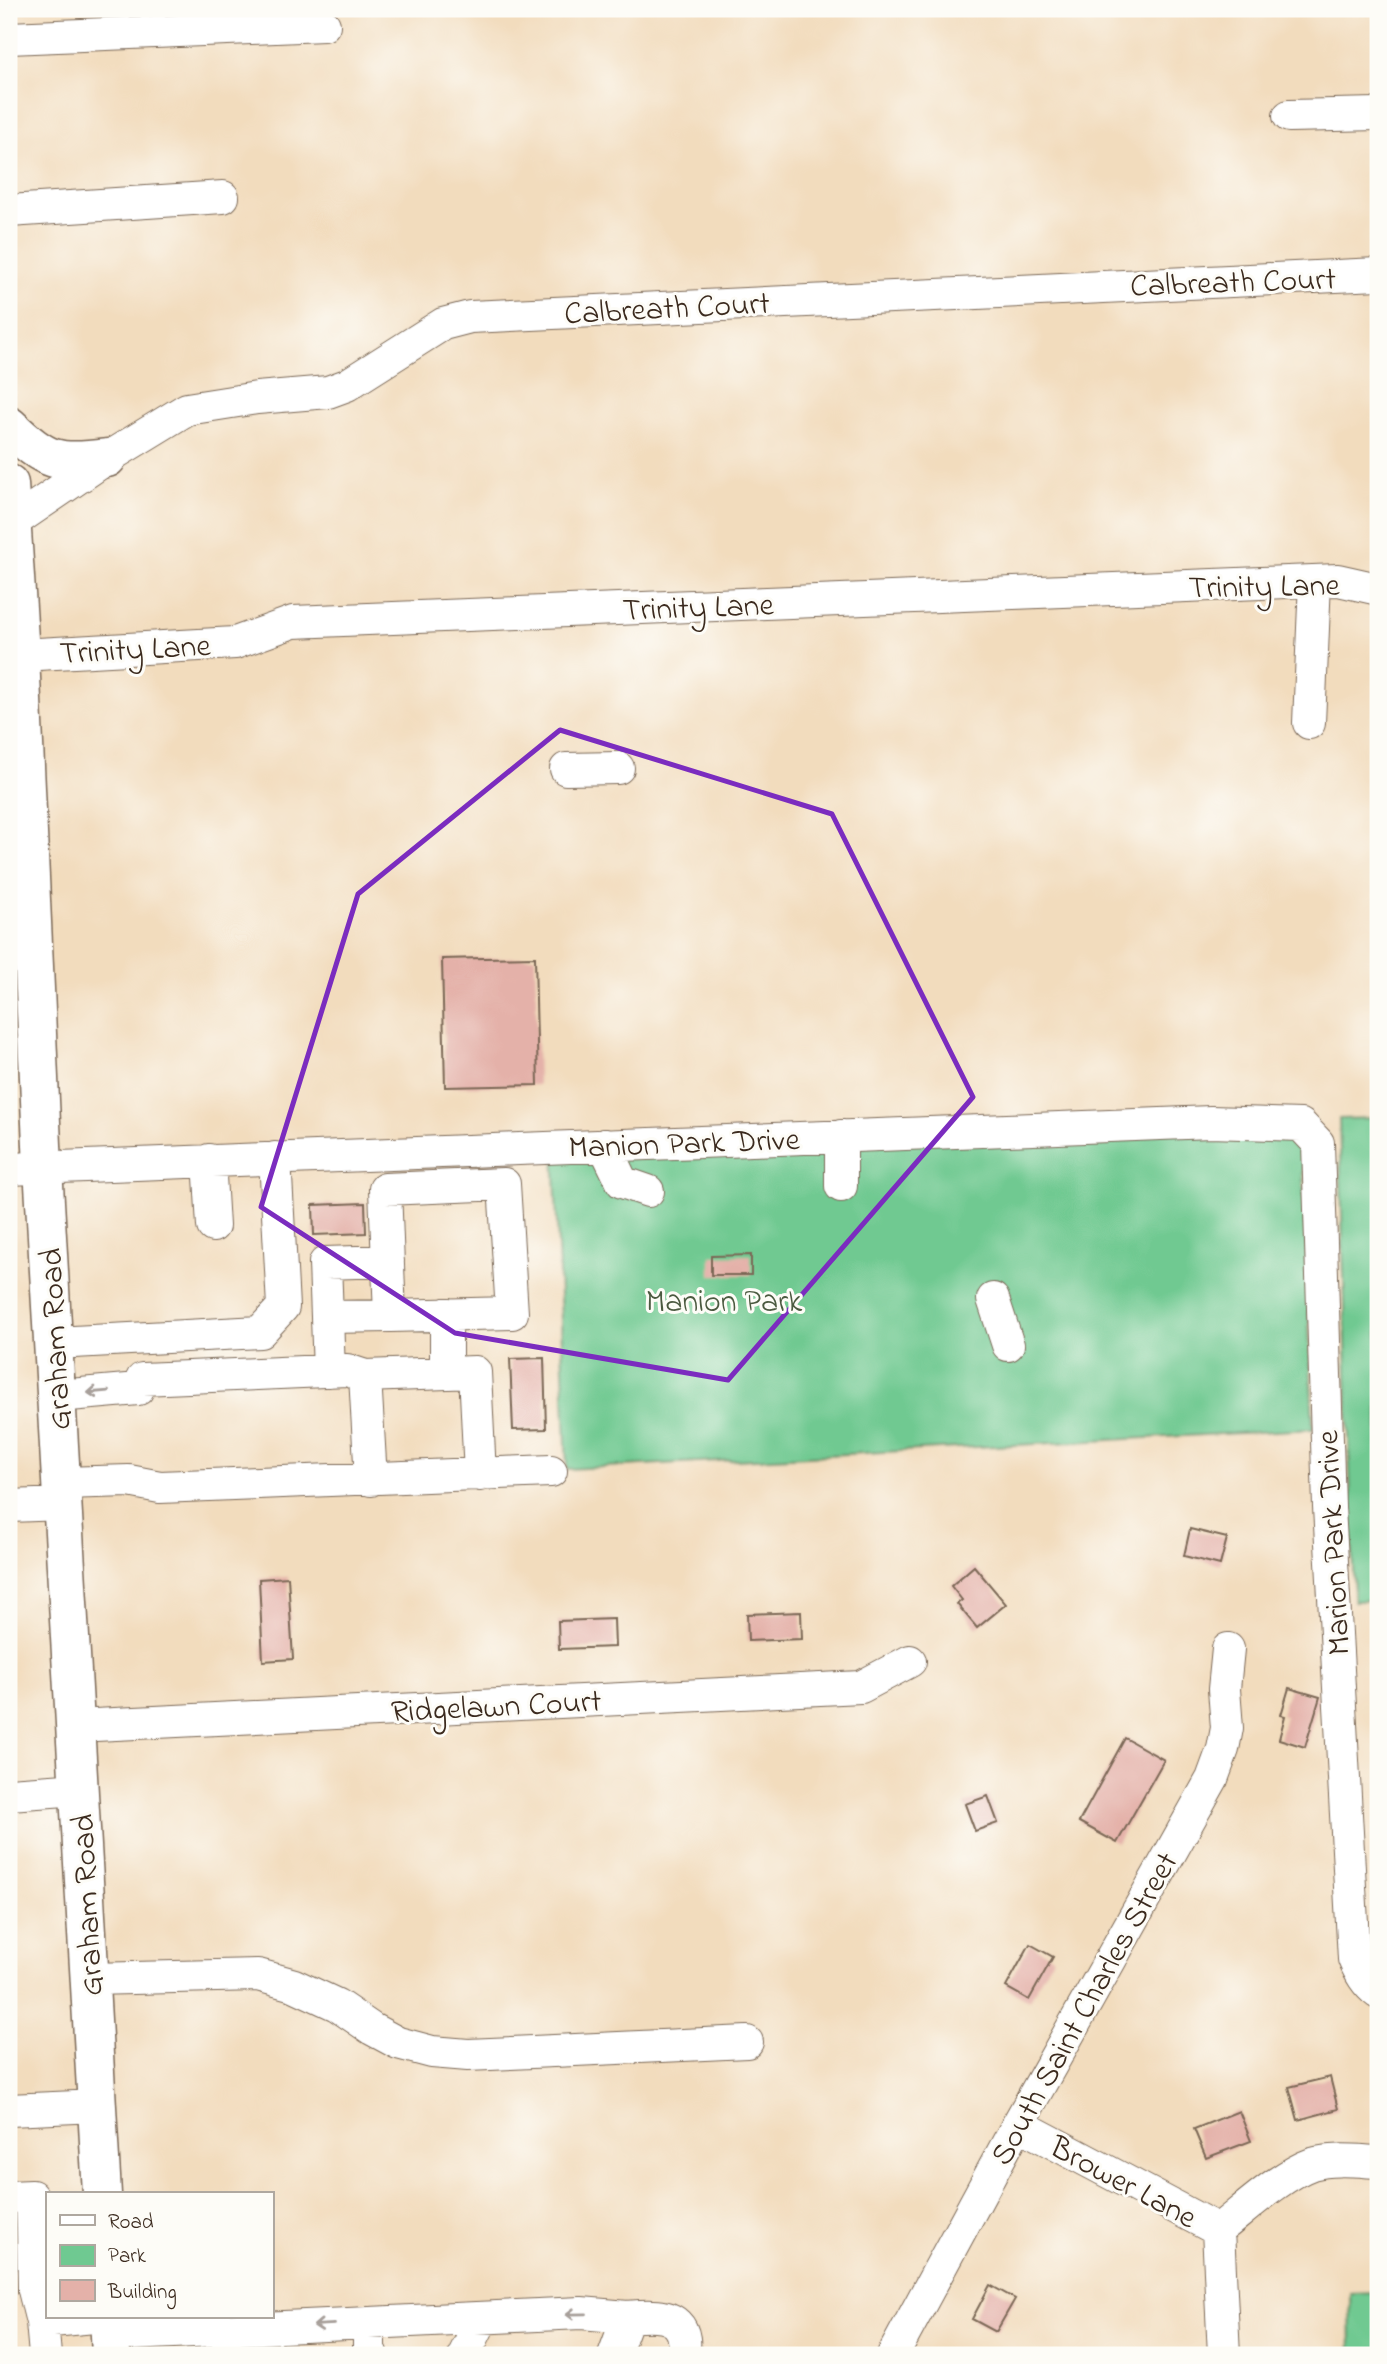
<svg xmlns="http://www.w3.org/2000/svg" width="1387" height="2364" font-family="'Indie Flower',sans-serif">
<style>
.green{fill:#6fc991;stroke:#557a58;stroke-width:2}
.building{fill:#e4b1a9}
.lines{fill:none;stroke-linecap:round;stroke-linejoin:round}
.minor-casing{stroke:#7b6856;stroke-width:34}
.major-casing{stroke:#7b6856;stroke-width:41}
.minor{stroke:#fff;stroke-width:32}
.major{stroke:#fff;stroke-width:38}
.oneway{stroke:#a79f9a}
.marked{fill:none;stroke:#7b2cbf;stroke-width:5;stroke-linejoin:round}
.labels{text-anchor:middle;stroke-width:6;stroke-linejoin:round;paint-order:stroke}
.street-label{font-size:32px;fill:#3b2a1e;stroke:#fdfcf7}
.park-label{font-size:32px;fill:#4b5a40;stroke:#fdfcf7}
</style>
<rect width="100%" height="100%" fill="#fdfcf7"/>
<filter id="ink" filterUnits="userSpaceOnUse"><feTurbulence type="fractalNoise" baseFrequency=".0143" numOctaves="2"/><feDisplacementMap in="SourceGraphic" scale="14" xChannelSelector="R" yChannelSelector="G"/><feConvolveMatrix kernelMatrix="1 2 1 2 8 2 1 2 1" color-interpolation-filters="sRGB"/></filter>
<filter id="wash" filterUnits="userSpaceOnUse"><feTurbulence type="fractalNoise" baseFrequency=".00686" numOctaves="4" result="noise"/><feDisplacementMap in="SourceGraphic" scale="28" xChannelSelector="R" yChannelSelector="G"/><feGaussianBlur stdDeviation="1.57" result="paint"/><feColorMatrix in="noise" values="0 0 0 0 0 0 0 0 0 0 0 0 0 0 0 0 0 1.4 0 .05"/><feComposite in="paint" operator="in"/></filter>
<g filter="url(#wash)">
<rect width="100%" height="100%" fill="#f2dcbd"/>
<path class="green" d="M 1301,1117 L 1313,1429 L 567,1469 L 554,1147 Z
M 1378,1118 L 1378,1600 L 1354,1601 L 1339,1119 Z
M 1378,2292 L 1378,2355 L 1351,2355 L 1350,2293 Z"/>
<g id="blocks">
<path class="building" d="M 535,957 L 538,1085 L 445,1087 L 442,959 Z
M 365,1203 L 366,1233 L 314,1235 L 313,1205 Z
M 751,1255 L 751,1275 L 711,1275 L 711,1256 Z
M 544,1358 L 546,1429 L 513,1430 L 510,1359 Z
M 1190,1529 L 1227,1538 L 1220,1565 L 1184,1556 Z
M 974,1566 L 1006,1604 L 977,1628 L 957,1604 L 962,1600 L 951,1586 Z
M 288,1577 L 293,1659 L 263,1661 L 259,1579 Z
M 801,1612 L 802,1639 L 748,1641 L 747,1614 Z
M 614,1619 L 615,1647 L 559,1649 L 558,1621 Z
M 1289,1688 L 1320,1697 L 1305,1747 L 1279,1739 L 1285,1716 L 1281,1715 Z
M 1125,1738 L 1164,1760 L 1117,1843 L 1079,1822 Z
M 988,1796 L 998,1823 L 975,1831 L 965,1804 Z
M 1030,1944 L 1053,1957 L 1029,2000 L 1006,1987 Z
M 1330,2077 L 1338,2109 L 1298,2120 L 1289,2087 Z
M 1239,2111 L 1251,2141 L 1206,2158 L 1194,2129 Z
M 990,2285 L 1015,2299 L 996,2332 L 972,2319 Z"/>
</g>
</g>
<g filter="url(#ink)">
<use href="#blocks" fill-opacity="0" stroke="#7b6856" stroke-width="2"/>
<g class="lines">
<g class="minor-casing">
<path id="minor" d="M 9,38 L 324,25
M 1289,116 L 1378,114
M 9,211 L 223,197
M 9,525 L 107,458 L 187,409 L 257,398 L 328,392 L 347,385 L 443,324 L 470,317 L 1378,274
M 20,655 L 235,643 L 293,622 L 1338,580 L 1378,589
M 1309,723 L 1315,581
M 566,769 L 618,768
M 841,1136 L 841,1186
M 604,1145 L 622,1182 L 648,1191
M 209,1160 L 213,1226
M 9,1169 L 1211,1122 L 1301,1125 L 1318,1143 L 1329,1507 L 1354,1959 C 1360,1973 1366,1984 1378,1993
M 993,1299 L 1008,1345
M 446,1314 L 446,1373
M 327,1317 L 390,1316 L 385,1189 L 504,1184 L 512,1313 L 390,1316
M 55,1343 L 260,1332 L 283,1307 L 275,1158
M 329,1371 L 325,1263 L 388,1261
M 58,1396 L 138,1389 L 142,1379 L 347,1370 L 365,1376
M 371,1480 L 365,1376 L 475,1372 L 480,1475
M 63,1483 L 129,1481 L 160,1487 L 551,1471
M 9,1506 L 64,1504
M 75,1726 L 861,1687 L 910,1661
M 9,1794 L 80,1789
M 91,1979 L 258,1975 L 294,1985 L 337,2005 L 372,2029 L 398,2043 L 432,2052 L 468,2055 L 747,2042
M 9,2110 L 98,2106
M 1018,2124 L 1218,2230 C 1245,2209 1281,2175 1312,2164 C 1332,2158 1358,2161 1378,2162
M 9,2197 L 32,2196 L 33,2227
M 1218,2230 L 1224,2355
M 628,2317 C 649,2315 680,2311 684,2339 C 685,2346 684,2349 681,2355
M 42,2322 L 94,2317
M 369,2323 L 369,2350 L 372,2355
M 110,2335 L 581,2313 L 628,2317 L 614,2355
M 45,2355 L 42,2322 L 34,2290 L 33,2227 L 47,2226
M 464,2355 L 482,2319
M 893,2355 L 1018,2124 L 1212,1779 L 1223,1749 L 1227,1728 L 1224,1689 L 1228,1649"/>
</g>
<g class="major-casing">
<path id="major" d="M 9,426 C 47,462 56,464 107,458
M 9,484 L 20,655 L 43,1167 L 102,2194
M 109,2317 L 111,2355"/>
</g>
<use href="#minor" class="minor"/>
<use href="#major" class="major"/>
</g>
<defs><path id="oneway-shaft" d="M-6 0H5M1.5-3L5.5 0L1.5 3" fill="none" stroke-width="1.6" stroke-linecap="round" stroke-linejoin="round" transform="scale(1.75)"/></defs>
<g class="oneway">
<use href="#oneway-shaft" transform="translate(98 1392) rotate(175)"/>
<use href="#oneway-shaft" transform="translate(576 2314) rotate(179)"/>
<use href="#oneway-shaft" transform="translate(324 2325) rotate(177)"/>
</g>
</g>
<path class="marked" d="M 560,730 L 832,814 L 973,1097 L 728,1380 L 455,1333 L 261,1207 L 358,894 Z"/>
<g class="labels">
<g class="street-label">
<text transform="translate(1233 281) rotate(-2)" y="11">Calbreath Court</text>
<text transform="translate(667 307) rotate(-3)" y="11">Calbreath Court</text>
<text transform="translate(1264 585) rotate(-1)" y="11">Trinity Lane</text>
<text transform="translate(698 606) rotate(-2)" y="11">Trinity Lane</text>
<text transform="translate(135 648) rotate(-3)" y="11">Trinity Lane</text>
<text transform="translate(684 1142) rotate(-2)" y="11">Manion Park Drive</text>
<text transform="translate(54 1339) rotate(-93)" y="11">Graham Road</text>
<text transform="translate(1332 1543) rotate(-93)" y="11">Marion Park Drive</text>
<text transform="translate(496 1705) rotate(-3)" y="11">Ridgelawn Court</text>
<text transform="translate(86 1905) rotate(-93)" y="11">Graham Road</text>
<text transform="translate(1083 2008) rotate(-61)" y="11">South Saint Charles Street</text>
<text transform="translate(1124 2181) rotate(28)" y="11">Brower Lane</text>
</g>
<g class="park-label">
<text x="724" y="1311">Manion Park</text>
</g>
</g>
<rect width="1387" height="2364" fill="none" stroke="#fdfcf7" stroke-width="35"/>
<rect x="46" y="2192" width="228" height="126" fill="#fdfcf7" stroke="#afa8a0" stroke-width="2"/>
<rect x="60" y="2215" width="35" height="10" fill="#ffffff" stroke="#afa8a0" stroke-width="2"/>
<text x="108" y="2228" font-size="21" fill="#3b2a1e">Road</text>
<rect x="60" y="2245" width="35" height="21" fill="#6fc991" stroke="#afa8a0" stroke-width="2"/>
<text x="108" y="2262" font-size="21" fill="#3b2a1e">Park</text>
<rect x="60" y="2280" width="35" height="21" fill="#e4b1a9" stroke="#afa8a0" stroke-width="2"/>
<text x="108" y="2298" font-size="21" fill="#3b2a1e">Building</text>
</svg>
